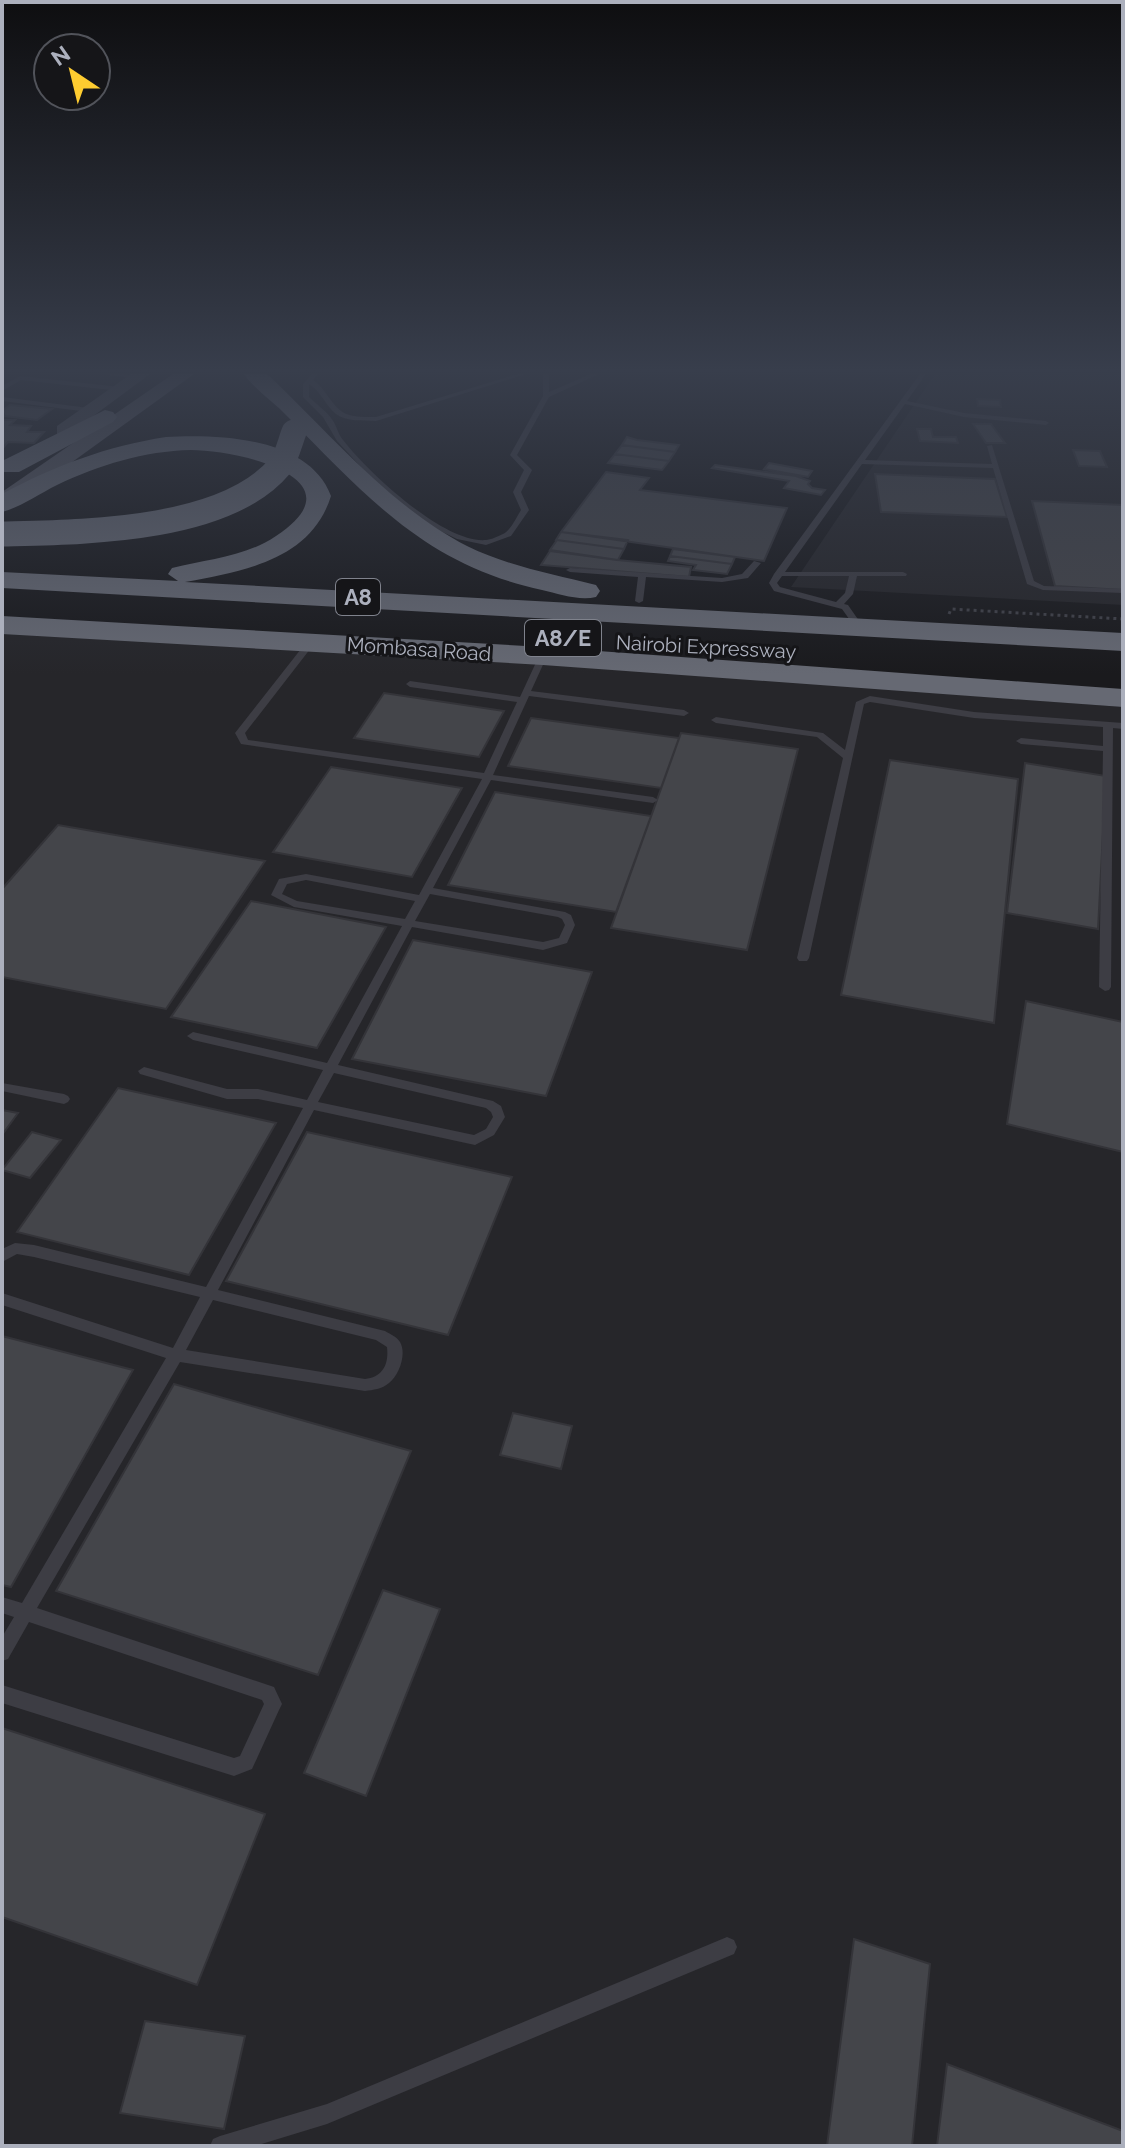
<svg xmlns="http://www.w3.org/2000/svg" width="1125" height="2148" font-family="Raleway,sans-serif">
<style>
.built{fill:#26262a}
.building{fill:#44454a;stroke:#343439;stroke-width:2}
.lines{fill:none;stroke-linecap:round;stroke-linejoin:round}
.path{stroke:#414249;stroke-width:3;stroke-dasharray:3 4;stroke-linecap:butt}
.lane{fill:#3d3d44;fill-rule:evenodd}
.secondary{fill:#494a52;fill-rule:evenodd}
.primary{fill:#575861;fill-rule:evenodd}
.highway{fill:#666973;fill-rule:evenodd}
.highway-bridge{stroke:#666973;stroke-width:25}
.labels{text-anchor:middle;stroke-width:6;stroke-linejoin:round;paint-order:stroke}
.far-street-label{font-size:20px;fill:#acb0bd;stroke:#151518}
.shield{fill:#151518;stroke:#7f828c;stroke-width:2}
.shield-label{font-size:22px;font-weight:bold;fill:#acb0bd}
</style>
<rect width="100%" height="100%" fill="#1a1a1d"/>
<path class="built" d="M 935,374 L 1123,374 L 1123,605 L 791,587 Z
M 2,627 L 165,635 L 1123,707 L 1123,2146 L 2,2146 Z"/>
<path class="building" d="M 977,399 L 1000,400 L 1001,407 L 978,406 Z
M 10,405 L 52,409 L 37,420 L 5,416 L 2,411 Z
M 2,420 L 15,420 L 10,425 L 31,426 L 27,432 L 44,432 L 34,443 L 8,442 L 2,449 Z
M 973,424 L 991,424 L 1005,443 L 986,443 Z
M 917,429 L 931,429 L 933,437 L 956,437 L 958,443 L 920,441 Z
M 627,437 L 637,440 L 679,445 L 675,452 L 622,445 Z
M 622,445 L 636,447 L 675,452 L 669,461 L 615,454 Z
M 1073,450 L 1100,451 L 1107,467 L 1079,466 Z
M 615,454 L 669,461 L 662,470 L 608,463 Z
M 769,463 L 812,471 L 808,477 L 764,469 Z
M 715,465 L 796,476 L 810,481 L 808,484 L 812,488 L 825,490 L 821,495 L 784,488 L 789,481 L 712,468 Z
M 606,472 L 649,478 L 640,490 L 787,508 L 764,561 L 561,532 Z
M 875,474 L 995,479 L 1007,517 L 881,512 Z
M 1032,501 L 1123,505 L 1123,590 L 1055,586 Z
M 561,532 L 628,540 L 624,549 L 556,540 Z
M 557,540 L 624,549 L 618,560 L 550,550 Z
M 673,549 L 735,557 L 732,564 L 670,556 Z
M 550,551 L 617,560 L 691,567 L 689,577 L 541,565 Z
M 670,556 L 732,564 L 727,574 L 693,570 L 696,565 L 668,561 Z
M 384,693 L 504,711 L 479,757 L 354,738 Z
M 531,718 L 679,738 L 661,788 L 508,766 Z
M 681,733 L 798,749 L 747,950 L 611,928 Z
M 890,760 L 1018,779 L 994,1023 L 841,995 Z
M 1025,763 L 1106,776 L 1098,929 L 1007,913 Z
M 331,767 L 462,788 L 412,877 L 273,852 Z
M 495,792 L 651,816 L 616,912 L 448,885 Z
M 58,825 L 265,861 L 166,1009 L 2,977 L 2,889 Z
M 251,901 L 386,927 L 317,1048 L 171,1017 Z
M 413,940 L 592,972 L 546,1096 L 352,1059 Z
M 1026,1001 L 1123,1022 L 1123,1152 L 1007,1124 Z
M 118,1088 L 276,1123 L 189,1275 L 17,1232 Z
M 2,1110 L 18,1113 L 2,1135 Z
M 32,1132 L 61,1140 L 30,1178 L 2,1170 Z
M 307,1132 L 512,1177 L 448,1335 L 226,1281 Z
M 2,1336 L 133,1370 L 11,1587 L 2,1585 Z
M 174,1384 L 411,1451 L 318,1675 L 56,1591 Z
M 513,1413 L 572,1426 L 561,1469 L 500,1455 Z
M 383,1590 L 440,1609 L 366,1796 L 304,1773 Z
M 2,1728 L 265,1814 L 197,1985 L 2,1917 Z
M 854,1939 L 930,1964 L 912,2146 L 827,2146 Z
M 145,2021 L 245,2036 L 224,2129 L 120,2113 Z
M 947,2064 L 1123,2131 L 1123,2146 L 937,2146 Z"/>
<g class="lines">
<path class="path" d="M 949,614 L 951,609 L 1123,619"/>
<path class="lane" d="M 103,374 L 124,374 L 141,377 L 138,379 Z
M 312,374 L 318,374 L 313,380 C 326,389 330,403 341,411 C 350,418 365,417 376,417 L 517,374 L 526,374 L 376,421 C 364,420 346,422 336,414 C 325,405 321,391 309,384 L 309,397 C 316,404 325,410 331,418 C 337,425 337,433 343,440 C 367,471 444,544 486,540 C 490,540 499,536 503,534 C 511,530 516,518 521,510 L 513,492 L 524,470 L 510,455 L 543,396 L 543,374 L 549,374 L 549,392 L 591,374 L 599,374 L 549,397 L 517,455 L 532,470 L 521,492 L 529,510 L 511,536 L 486,545 L 457,539 L 428,525 L 400,504 L 374,481 L 337,441 L 323,417 L 303,397 L 303,384 Z
M 920,374 L 926,374 L 907,401 L 964,413 L 1046,421 L 1049,423 L 1046,425 L 964,417 L 905,404 L 865,460 L 992,464 L 987,446 L 992,445 L 1034,581 L 1044,586 L 1123,589 L 1123,593 L 1043,590 L 1027,584 L 993,468 L 862,464 L 785,572 L 903,572 L 907,574 L 906,576 L 857,576 L 853,594 L 844,604 L 848,605 L 864,628 L 860,631 L 857,630 L 842,609 L 774,591 L 769,583 L 774,574 ZM 782,576 L 849,576 L 845,593 L 836,602 L 780,587 L 777,583 Z
M 20,376 L 120,387 L 123,389 L 120,391 L 21,380 L 2,391 L 2,386 Z
M 2,397 L 89,408 L 92,410 L 89,412 L 2,401 Z
M 754,561 L 761,563 L 748,578 L 722,582 L 646,577 L 643,601 L 639,603 L 635,601 L 638,577 L 570,572 L 566,570 L 570,568 L 722,578 L 742,574 Z
M 311,639 L 314,640 L 314,644 L 245,733 L 248,740 L 484,773 L 517,702 L 410,687 L 406,684 L 410,681 L 520,697 L 539,656 L 543,653 L 547,656 L 531,691 L 684,710 L 689,713 L 684,716 L 529,696 L 493,775 L 653,797 L 658,800 L 653,803 L 491,780 L 433,888 L 565,912 L 571,915 L 575,925 L 567,943 L 543,950 L 412,927 L 338,1065 L 493,1101 L 501,1106 L 505,1117 L 494,1135 L 475,1145 L 314,1110 L 218,1290 L 385,1331 C 390,1334 397,1337 400,1342 C 407,1354 399,1375 389,1383 C 382,1389 373,1390 365,1391 L 180,1362 L 37,1608 L 274,1687 L 282,1704 L 279,1710 L 252,1769 L 234,1776 L 2,1703 L 2,1685 L 234,1758 L 240,1756 L 264,1704 L 262,1700 L 29,1622 L 8,1659 L 2,1661 L 2,1637 L 14,1617 L 2,1613 L 2,1597 L 22,1603 L 166,1358 L 2,1305 L 2,1293 L 173,1348 L 200,1297 L 34,1257 L 17,1254 L 2,1262 L 2,1249 L 15,1243 L 34,1245 L 206,1287 L 303,1108 L 258,1099 L 227,1099 L 140,1074 L 138,1071 L 144,1067 L 227,1089 L 258,1089 L 307,1100 L 323,1070 L 193,1040 L 187,1036 L 193,1032 L 327,1063 L 402,926 L 294,907 L 271,895 L 279,879 L 306,874 L 419,895 L 482,779 L 241,744 L 235,733 L 308,640 ZM 306,880 L 415,901 L 405,919 L 297,901 L 282,894 L 287,884 ZM 430,894 L 558,917 L 562,919 L 565,925 L 559,938 L 543,942 L 415,921 ZM 334,1073 L 486,1108 L 491,1112 L 493,1117 L 486,1129 L 474,1135 L 318,1102 ZM 213,1300 L 376,1340 L 387,1347 C 389,1364 383,1377 365,1379 L 186,1350 Z
M 870,696 L 974,712 L 1123,723 L 1123,729 L 1113,728 L 1111,987 L 1109,990 L 1105,991 L 1099,987 L 1103,751 L 1021,744 L 1016,741 L 1021,738 L 1103,746 L 1103,727 L 974,718 L 870,702 L 864,704 L 809,958 L 807,961 L 799,961 L 797,958 L 843,758 L 817,737 L 716,723 L 711,720 L 716,717 L 823,733 L 845,750 L 856,702 Z
M 2,1083 L 64,1094 L 68,1096 L 70,1099 L 68,1102 L 64,1104 L 2,1091 Z
M 727,1937 L 734,1940 L 737,1947 L 734,1954 L 327,2124 L 255,2146 L 210,2146 L 213,2139 L 220,2136 L 327,2104 Z"/>
<path class="secondary" d="M 131,374 L 150,374 L 69,434 L 57,434 L 57,426 Z"/>
<path class="primary" d="M 173,374 L 194,374 L 10,507 L 2,509 L 2,492 Z"/>
<path class="highway" d="M 244,374 L 267,374 C 330,433 389,506 467,546 C 508,566 552,574 596,585 L 600,591 L 596,597 C 579,601 559,594 542,590 C 426,565 367,497 288,417 C 274,402 256,391 244,374 Z
M 105,410 L 113,412 L 117,417 L 113,422 L 19,472 L 2,472 L 2,461 Z
M 166,437 C 219,434 309,437 331,496 C 311,560 244,571 185,582 L 1123,633 L 1123,651 L 2,588 L 2,572 L 178,581 L 168,574 L 172,568 C 208,559 245,557 276,536 C 364,478 237,450 191,450 C 144,451 99,465 57,485 C 39,494 21,507 2,512 L 2,494 C 54,466 107,446 166,437 Z
M 2,616 L 543,647 L 1123,689 L 1123,707 L 543,665 L 2,634 Z"/>
<path class="highway-bridge" d="M 2,534 C 81,532 225,532 280,466 C 287,457 290,442 294,432"/>
</g>
<linearGradient id="sky" x2="0" y2="1"><stop stop-color="#0e0e10"/><stop offset="0.55" stop-color="#383e4c"/><stop offset="1" stop-color="#383e4c" stop-opacity="0"/></linearGradient>
<rect width="1125" height="674" fill="url(#sky)"/>
<g class="labels">
<g class="far-street-label">
<text transform="translate(706 647) rotate(3)" y="7">Nairobi Expressway</text>
<text transform="translate(419 649) rotate(4)" y="7">Mombasa Road</text>
</g>
<g class="shield">
<rect x="336" y="579" width="44" height="36" rx="6"/>
<rect x="525" y="620" width="76" height="36" rx="6"/>
</g>
<g class="shield-label">
<text x="358" y="605">A8</text>
<text x="563" y="646">A8/E</text>
</g>
</g>
<rect width="1125" height="2148" fill="none" stroke="#acb0bd" stroke-width="8"/>
<g transform="translate(72 72) rotate(325)"><circle r="38" fill="#151518" stroke="#51535a" stroke-width="2"/>
<path d="M0-6L14 30L0 20L-14 30Z" fill="#fecc30"/>
<text y="-12" font-size="22" font-weight="bold" text-anchor="middle" fill="#acb0bd">N</text>
</g>
</svg>
